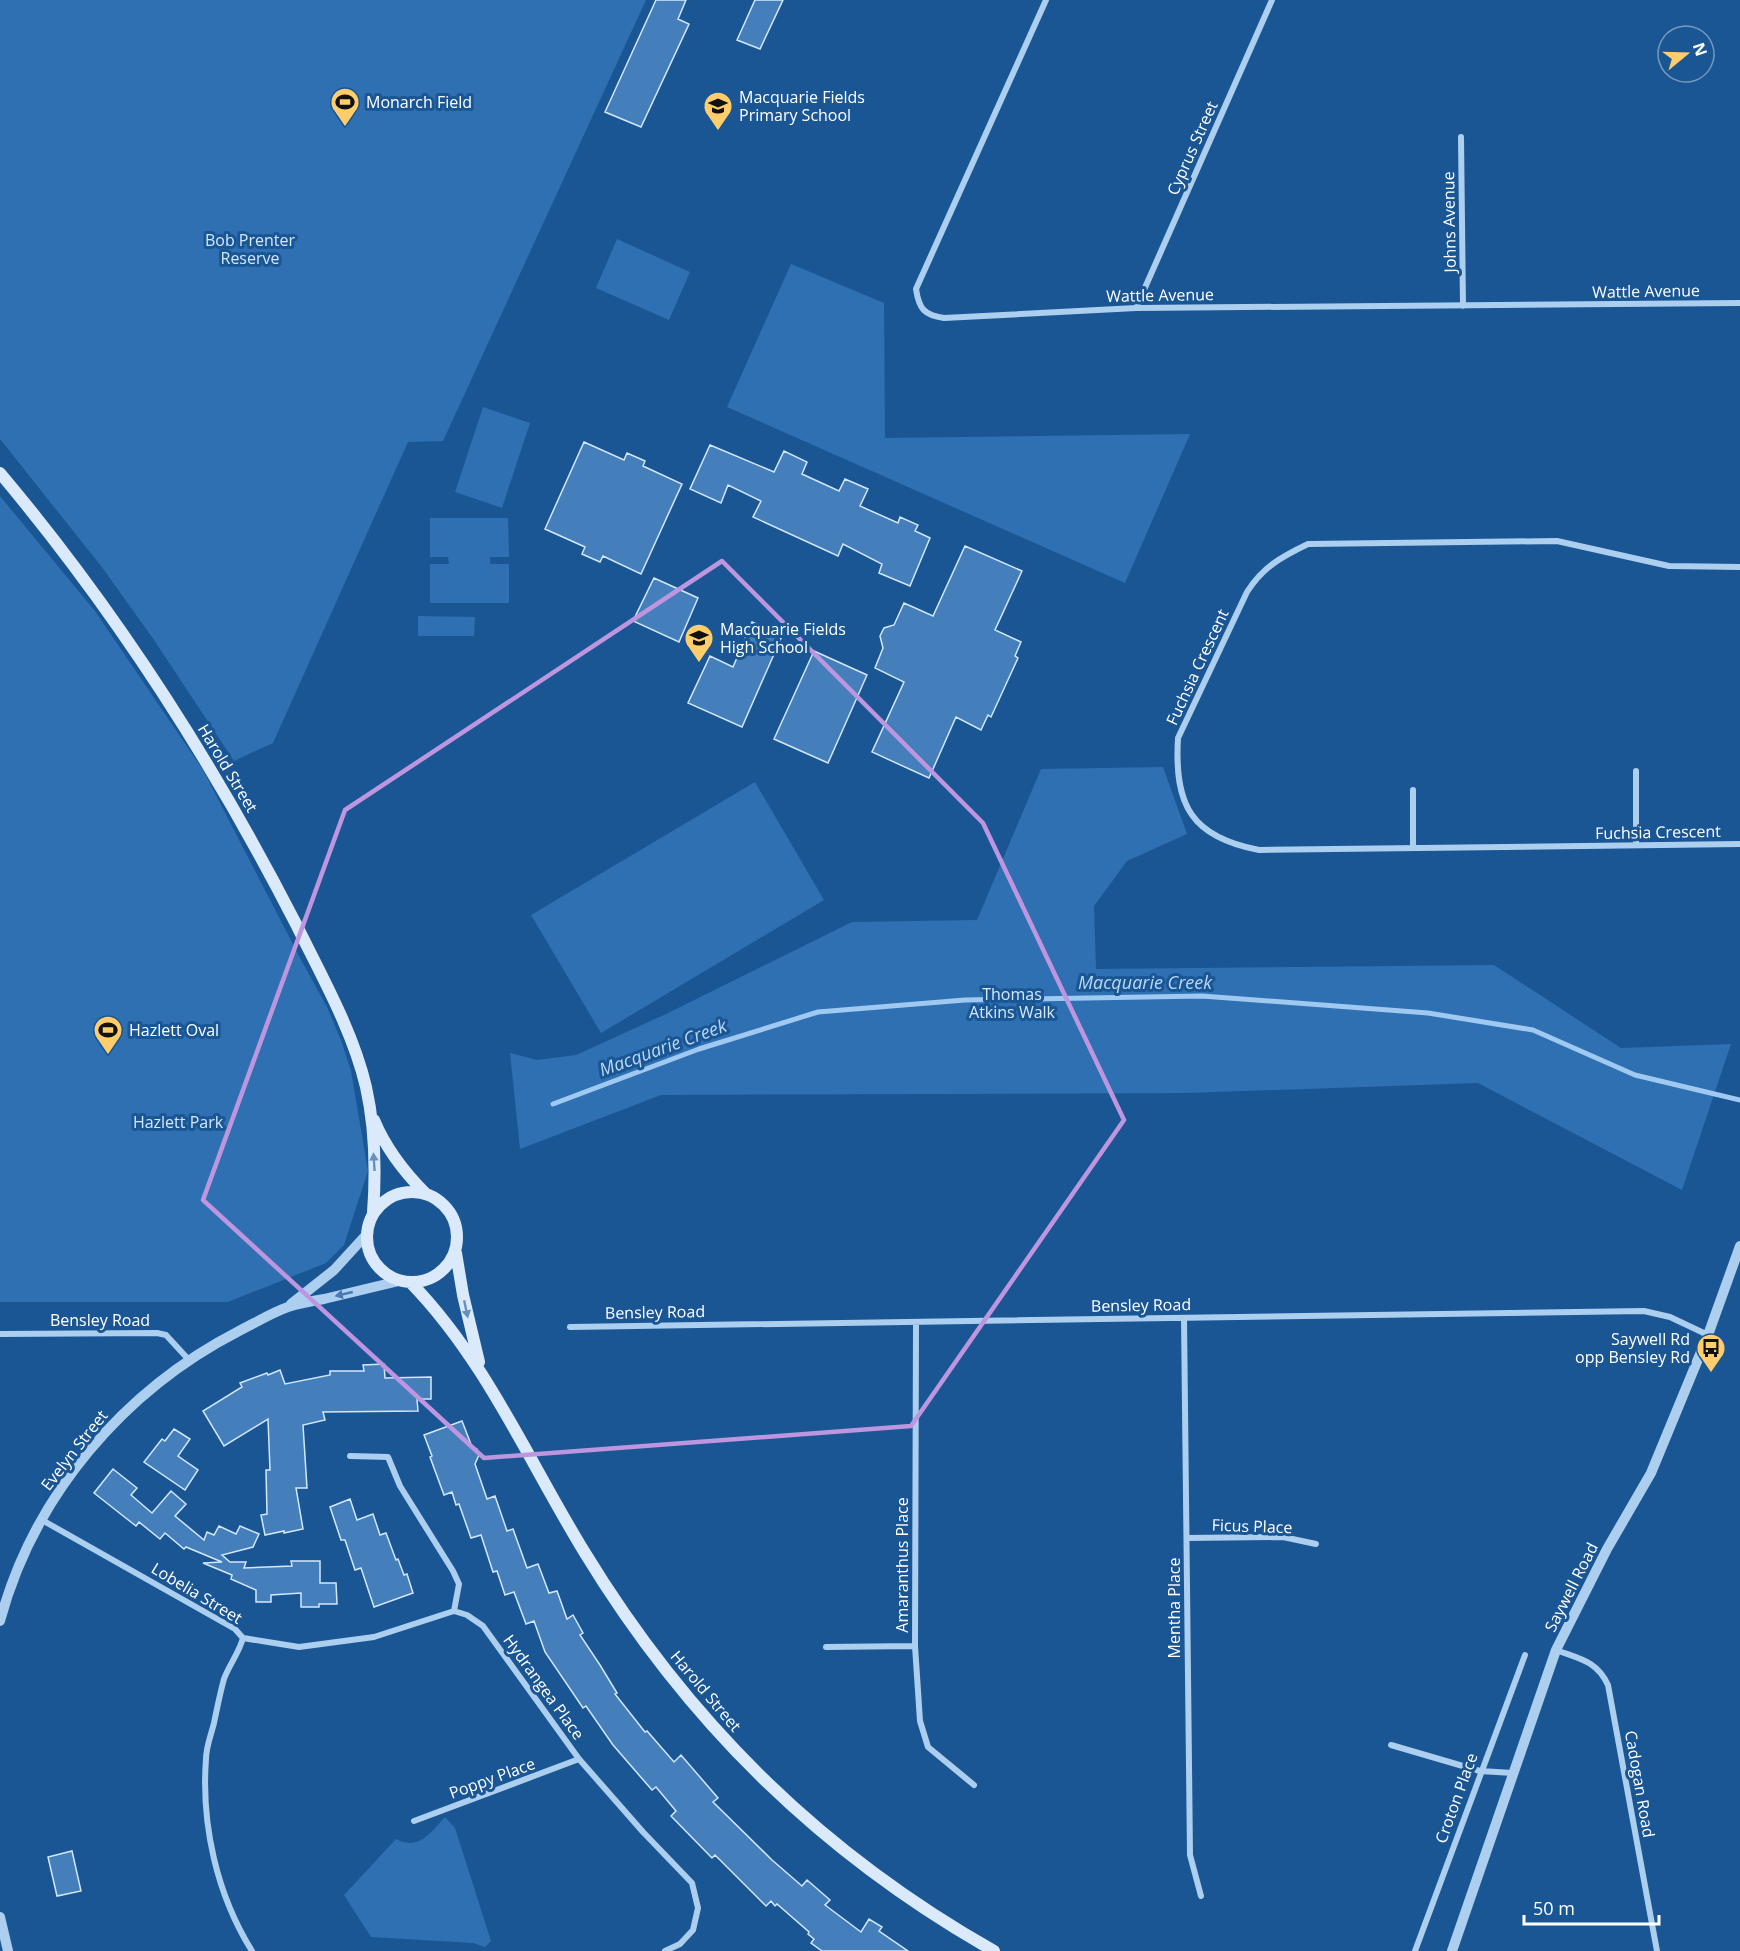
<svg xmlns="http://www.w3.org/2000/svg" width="1740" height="1951" font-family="'Open Sans',sans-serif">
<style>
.green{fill:#2e70b2}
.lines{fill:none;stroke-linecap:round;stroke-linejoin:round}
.stream{stroke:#9fc9f1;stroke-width:5}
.building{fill:#447fbb;stroke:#d3e7fb;stroke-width:1.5}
.minor{stroke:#acceef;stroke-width:6}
.tertiary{stroke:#acceef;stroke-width:10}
.secondary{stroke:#daeafb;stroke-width:12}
.oneway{fill:#6791bd}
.oneway2{fill:#467aaf}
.marked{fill:none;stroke:#bd96df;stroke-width:4.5;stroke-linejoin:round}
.labels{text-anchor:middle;stroke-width:6;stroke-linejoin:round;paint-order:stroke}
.poi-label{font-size:16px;fill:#fff;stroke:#1a5694;text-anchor:start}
.street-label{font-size:16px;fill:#fff;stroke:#1a5694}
.park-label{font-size:16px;fill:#d3e7fb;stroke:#1a5694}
.water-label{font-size:18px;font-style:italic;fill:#b9d8f6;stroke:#1a5694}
</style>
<rect width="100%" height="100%" fill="#1a5694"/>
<path class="green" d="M 0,0 L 646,0 L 443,441 L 408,442 L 273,743 L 234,761 L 154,640 L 101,566 L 0,439 Z
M 617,239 L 690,272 L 669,320 L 596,288 Z
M 791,264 L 884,303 L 885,438 L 1190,434 L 1125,583 L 727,407 Z
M 483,407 L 530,423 L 502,508 L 455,492 Z
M 0,496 L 95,611 L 203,770 L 299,956 L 327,1007 L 341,1040 L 351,1071 L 368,1171 L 344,1245 L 326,1263 L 228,1302 L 0,1302 Z
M 430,518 L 508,518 L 509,557 L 490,557 L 490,564 L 509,564 L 509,603 L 430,603 L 430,564 L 449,564 L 448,557 L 430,557 Z
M 418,616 L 475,617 L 474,636 L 418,636 Z
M 1163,767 L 1187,834 L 1127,861 L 1094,906 L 1096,969 L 1494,965 L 1621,1048 L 1731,1044 L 1682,1190 L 1478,1083 L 1187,1093 L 661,1095 L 520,1149 L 510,1053 L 537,1060 L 576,1055 L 666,1014 L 852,922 L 977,920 L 1041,769 Z
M 755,782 L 824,900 L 601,1033 L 531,915 Z
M 445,1817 L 455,1828 L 491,1941 L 485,1947 L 473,1943 L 371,1937 L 344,1895 L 396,1839 C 419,1851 430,1833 445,1817 Z"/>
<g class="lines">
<path class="stream" d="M 553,1104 L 699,1049 L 818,1012 L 965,1000 L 1202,996 L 1428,1013 L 1533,1030 L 1635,1075 L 1740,1100"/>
</g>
<path class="building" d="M 656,0 L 686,0 L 678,19 L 689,24 L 641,127 L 605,112 Z
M 755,0 L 783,0 L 760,49 L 737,40 Z
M 584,442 L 624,460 L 627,453 L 645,461 L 643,466 L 682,484 L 641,574 L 603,556 L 600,562 L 582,554 L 585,547 L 545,529 Z
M 710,445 L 774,472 L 784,451 L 807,462 L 802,474 L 839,491 L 845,479 L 868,489 L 860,506 L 898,523 L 900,517 L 918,525 L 915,531 L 930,538 L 910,586 L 879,573 L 882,564 L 843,544 L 838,556 L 753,517 L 761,501 L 728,485 L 721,503 L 690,489 Z
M 965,546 L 1022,571 L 995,630 L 1021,642 L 1015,656 L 1018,658 L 991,717 L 988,715 L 981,730 L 956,717 L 929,778 L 872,752 L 904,682 L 875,668 L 883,648 L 880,636 L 884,628 L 894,625 L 904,603 L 933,616 Z
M 654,578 L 698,598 L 679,642 L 633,621 Z
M 752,622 L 782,636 L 742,727 L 688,703 L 710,656 L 733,667 Z
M 814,651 L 867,675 L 828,763 L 774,739 Z
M 384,1364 L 385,1378 L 431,1377 L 431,1399 L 417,1399 L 418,1411 L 323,1412 L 325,1420 L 303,1425 L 307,1488 L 296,1488 L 303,1529 L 284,1533 L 284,1531 L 265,1535 L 261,1515 L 267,1514 L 266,1470 L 270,1470 L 268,1419 L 224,1446 L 203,1411 L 242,1387 L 240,1383 L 267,1373 L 268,1375 L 280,1370 L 285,1384 L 330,1375 L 330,1371 L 364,1371 L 363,1365 Z
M 462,1421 L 472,1447 L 477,1449 L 479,1455 L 475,1464 L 487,1499 L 495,1496 L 507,1531 L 513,1529 L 527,1568 L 538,1564 L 549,1593 L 557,1591 L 567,1619 L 573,1615 L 583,1633 L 580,1635 L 600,1665 L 617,1693 L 615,1694 L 645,1732 L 647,1731 L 674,1762 L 681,1755 L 718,1798 L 713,1802 L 772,1860 L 802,1886 L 807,1880 L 830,1900 L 825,1905 L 861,1932 L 869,1919 L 882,1927 L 879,1931 L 908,1951 L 822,1951 L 811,1943 L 814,1939 L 808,1934 L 809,1932 L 777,1904 L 775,1906 L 771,1901 L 766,1906 L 715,1855 L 712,1858 L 671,1816 L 676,1811 L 656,1787 L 652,1790 L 613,1745 L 586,1706 L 583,1708 L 545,1652 L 534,1621 L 526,1624 L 514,1592 L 505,1595 L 497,1571 L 493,1572 L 481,1535 L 471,1538 L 459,1504 L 456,1505 L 452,1492 L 444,1495 L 430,1457 L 432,1456 L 424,1435 Z
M 174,1429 L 190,1439 L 178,1456 L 198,1470 L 185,1490 L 144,1462 L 162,1439 L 165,1441 Z
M 113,1469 L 137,1488 L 131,1495 L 152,1513 L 171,1491 L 186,1504 L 175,1516 L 204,1540 L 207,1532 L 214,1535 L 219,1526 L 236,1534 L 240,1526 L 259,1534 L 253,1547 L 222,1555 L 230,1562 L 246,1562 L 244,1568 L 292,1566 L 291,1561 L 320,1561 L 320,1583 L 336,1583 L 337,1604 L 319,1604 L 319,1607 L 301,1607 L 301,1593 L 271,1595 L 271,1602 L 256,1602 L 256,1590 L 231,1579 L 232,1575 L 203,1563 L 222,1562 L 186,1547 L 184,1549 L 165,1533 L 160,1539 L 139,1522 L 136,1526 L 94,1493 Z
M 350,1499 L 357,1520 L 373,1514 L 380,1535 L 386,1533 L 396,1560 L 398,1559 L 404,1575 L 407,1574 L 413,1593 L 374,1607 L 361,1568 L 355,1570 L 345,1540 L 341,1540 L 330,1507 Z
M 72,1851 L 81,1891 L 57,1896 L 48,1857 Z"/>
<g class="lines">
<path class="minor" d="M 1046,0 L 916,289 C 919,309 924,315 944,318 L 1136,308 L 1740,303
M 1461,137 L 1463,306
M 1136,308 L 1272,0
M 1740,567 L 1669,566 L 1557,541 L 1308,544 C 1281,557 1263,567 1247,592 L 1178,738 C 1174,805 1191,837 1259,850 L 1740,844
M 1636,845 L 1636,771
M 1413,847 L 1413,790
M 1184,1318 L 1190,1855 L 1201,1896
M 916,1323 L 915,1646 L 920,1721 L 928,1747 L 974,1785
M 570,1327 L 1644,1311 L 1670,1317 L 1708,1335
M 0,1334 L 157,1333 L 166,1335 L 189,1360
M 350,1456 L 388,1457 L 400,1486 L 453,1571 L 459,1584 L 454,1611
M 42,1520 L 235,1629 L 243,1638 L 299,1647 L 374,1637 L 454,1611 L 467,1615 L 483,1626 L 579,1759 L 643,1832 L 692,1883 L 698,1908 L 693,1930 L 680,1944 L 665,1951
M 1187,1538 L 1283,1537 L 1316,1544
M 243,1638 C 239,1653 229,1665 224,1679 C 220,1693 217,1709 214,1723 C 211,1735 206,1747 206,1759 C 201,1825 217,1895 252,1951
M 826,1647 L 915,1646
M 1556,1650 C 1580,1659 1597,1661 1608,1685 L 1657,1951
M 1391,1745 L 1480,1771 L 1513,1773
M 414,1821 L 579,1759
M 1415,1951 L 1525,1655"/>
<path class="tertiary" d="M 291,1304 L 334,1270 L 366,1235
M 0,1621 C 34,1495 124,1390 239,1331 C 255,1323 271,1313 288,1307 C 300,1303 312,1301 324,1299 C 349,1293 374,1287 399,1281
M 0,1917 L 8,1951
M 1452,1951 L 1556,1650 L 1607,1549 L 1651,1473 L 1708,1335 L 1740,1246"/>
<path class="secondary" d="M 0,473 C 116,611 214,764 296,924 C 321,975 353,1031 366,1087 C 375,1127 376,1172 373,1213
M 374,1120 C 386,1149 404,1172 426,1194
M367 1237a45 45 0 1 1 90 0a45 45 0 1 1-90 0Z
M 456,1253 L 463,1295 L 479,1362
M 411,1283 C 486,1360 529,1462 585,1553 C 688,1722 821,1853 994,1951"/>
</g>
<defs><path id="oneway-solid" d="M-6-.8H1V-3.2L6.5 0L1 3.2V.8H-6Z" transform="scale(1.5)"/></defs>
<g class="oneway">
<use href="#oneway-solid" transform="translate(374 1162) rotate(-94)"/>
<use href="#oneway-solid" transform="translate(466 1309) rotate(78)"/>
</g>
<use class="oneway2" href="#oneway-solid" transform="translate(344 1294) rotate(167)"/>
<path class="marked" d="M 722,561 L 983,823 L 1124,1120 L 911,1426 L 484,1458 L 203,1200 L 345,810 Z"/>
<defs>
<g id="stadium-pin" transform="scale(1.5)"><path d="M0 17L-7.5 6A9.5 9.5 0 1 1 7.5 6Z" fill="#ffcd6b" stroke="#1a5694"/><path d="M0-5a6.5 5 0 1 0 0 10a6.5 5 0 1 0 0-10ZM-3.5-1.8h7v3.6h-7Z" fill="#111"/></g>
<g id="school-pin" transform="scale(1.5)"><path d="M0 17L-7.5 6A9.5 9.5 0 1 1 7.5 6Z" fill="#ffcd6b" stroke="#1a5694"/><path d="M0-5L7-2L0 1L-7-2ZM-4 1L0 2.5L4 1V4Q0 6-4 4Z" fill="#111"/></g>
<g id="bus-pin" transform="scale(1.5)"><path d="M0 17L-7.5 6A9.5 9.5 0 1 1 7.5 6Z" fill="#ffcd6b" stroke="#1a5694"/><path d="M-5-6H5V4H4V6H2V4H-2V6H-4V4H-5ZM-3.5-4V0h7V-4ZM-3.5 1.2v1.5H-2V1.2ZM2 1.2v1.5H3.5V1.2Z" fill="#111"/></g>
</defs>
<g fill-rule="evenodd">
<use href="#stadium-pin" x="345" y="102"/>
<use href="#school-pin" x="718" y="106"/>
<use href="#school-pin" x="699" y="638"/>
<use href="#stadium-pin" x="108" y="1030"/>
<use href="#bus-pin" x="1711" y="1348"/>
</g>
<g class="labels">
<g class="poi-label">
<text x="739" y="103">Macquarie Fields<tspan x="739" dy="18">Primary School</tspan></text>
<text x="366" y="108">Monarch Field</text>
<text x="720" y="635">Macquarie Fields<tspan x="720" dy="18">High School</tspan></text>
<text x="129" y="1036">Hazlett Oval</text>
<text x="1690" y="1345" text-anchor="end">Saywell Rd<tspan x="1690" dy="18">opp Bensley Rd</tspan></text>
</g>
<g class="street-label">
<text transform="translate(1192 148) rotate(-66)" y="6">Cyprus Street</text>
<text transform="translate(1449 222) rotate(-91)" y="6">Johns Avenue</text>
<text transform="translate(1646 291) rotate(-1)" y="6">Wattle Avenue</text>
<text transform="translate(1160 295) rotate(-1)" y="6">Wattle Avenue</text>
<text transform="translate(1197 667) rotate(-65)" y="6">Fuchsia Crescent</text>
<text transform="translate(228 768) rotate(59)" y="6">Harold Street</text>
<text transform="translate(1658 832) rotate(-1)" y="6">Fuchsia Crescent</text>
<text transform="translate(1141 1305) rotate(-1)" y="6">Bensley Road</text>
<text transform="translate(655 1312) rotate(-1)" y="6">Bensley Road</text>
<text x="100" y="1326">Bensley Road</text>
<text transform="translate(74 1450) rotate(-52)" y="6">Evelyn Street</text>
<text transform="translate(1252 1526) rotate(2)" y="6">Ficus Place</text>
<text transform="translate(902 1565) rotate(-90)" y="6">Amaranthus Place</text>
<text transform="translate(1571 1587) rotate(-63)" y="6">Saywell Road</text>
<text transform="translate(197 1593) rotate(31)" y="6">Lobelia Street</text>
<text transform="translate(1174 1608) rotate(-90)" y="6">Mentha Place</text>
<text transform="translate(544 1687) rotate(54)" y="6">Hydrangea Place</text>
<text transform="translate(706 1691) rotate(50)" y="6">Harold Street</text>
<text transform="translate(492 1778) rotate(-20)" y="6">Poppy Place</text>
<text transform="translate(1640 1784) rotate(80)" y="6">Cadogan Road</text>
<text transform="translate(1456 1798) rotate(-70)" y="6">Croton Place</text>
</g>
<g class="park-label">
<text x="250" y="246">Bob Prenter<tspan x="250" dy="18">Reserve</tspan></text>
<text x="1012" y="1000">Thomas<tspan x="1012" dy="18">Atkins Walk</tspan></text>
<text x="178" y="1128">Hazlett Park</text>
</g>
<g class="water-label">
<text x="1145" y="989">Macquarie Creek</text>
<text transform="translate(663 1048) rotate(-20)" y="6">Macquarie Creek</text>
</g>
</g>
<g transform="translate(1686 54) rotate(71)"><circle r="28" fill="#1a5694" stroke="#769abf" stroke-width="1.5"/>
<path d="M0-4.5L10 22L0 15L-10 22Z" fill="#ffcd6b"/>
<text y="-9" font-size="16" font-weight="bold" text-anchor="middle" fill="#ffffff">N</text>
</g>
<path d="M1524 1915v9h135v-9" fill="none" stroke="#ffffff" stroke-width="3"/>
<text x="1533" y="1915" font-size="18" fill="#ffffff" stroke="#1a5694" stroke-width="4.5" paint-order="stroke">50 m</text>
</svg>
